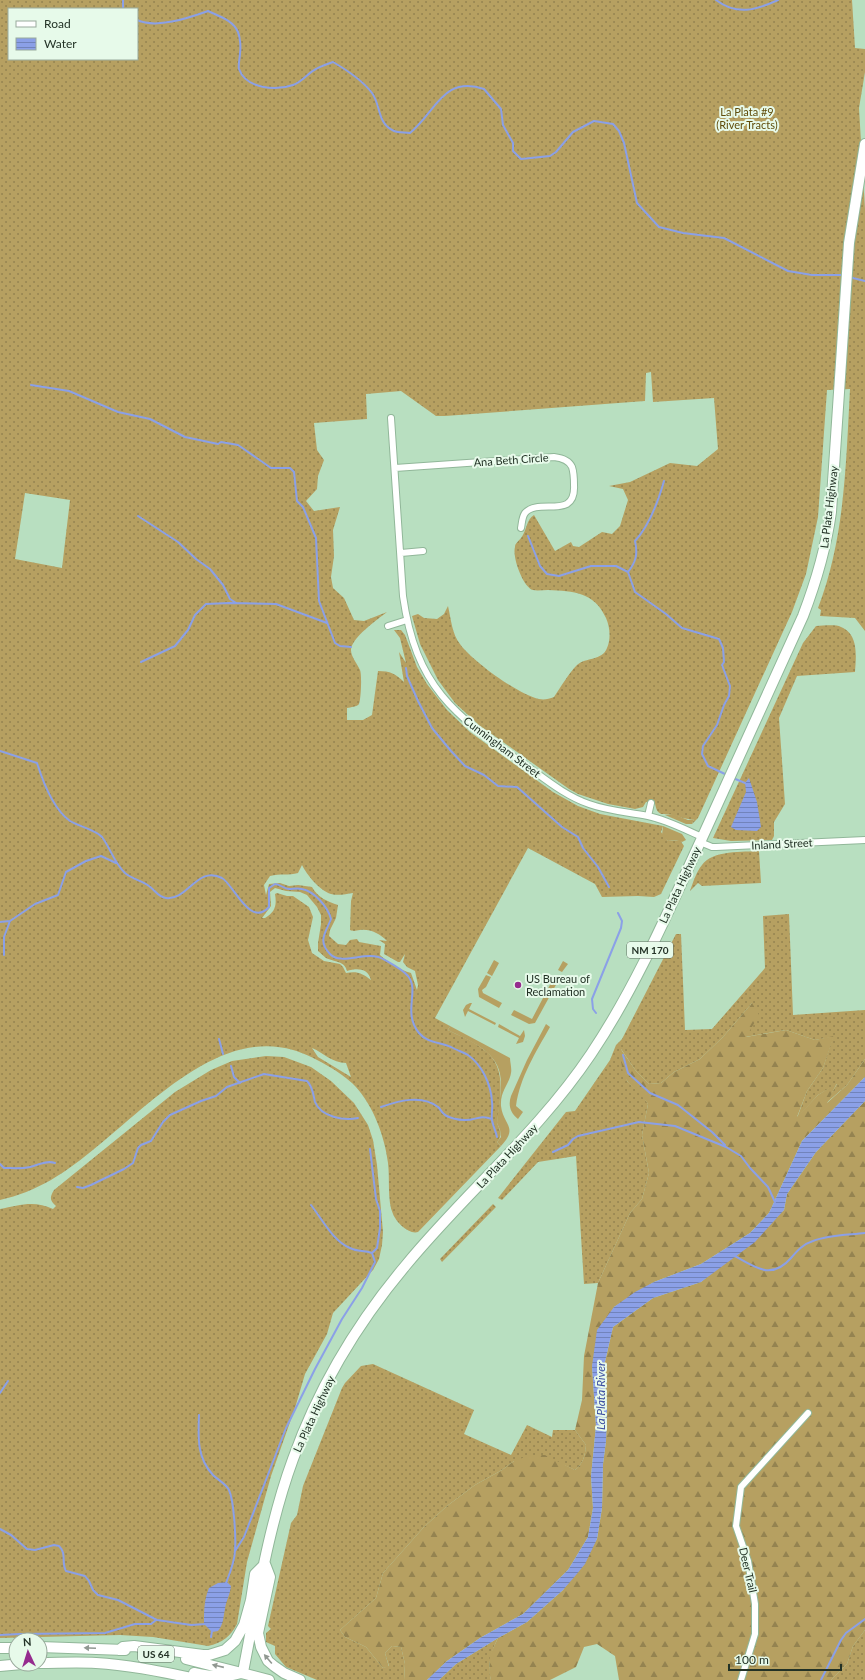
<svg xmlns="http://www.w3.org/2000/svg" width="865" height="1680" font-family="Lato,sans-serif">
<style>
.grass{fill:url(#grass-dots);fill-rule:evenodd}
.forest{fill:url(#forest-firs)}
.garden{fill:#b6a061}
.water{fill:url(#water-rules)}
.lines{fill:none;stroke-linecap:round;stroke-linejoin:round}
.stream{stroke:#8ba0e7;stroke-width:2}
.minor-casing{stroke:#91b799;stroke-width:8}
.trunk-casing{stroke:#91b799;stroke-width:12}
.minor{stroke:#fff;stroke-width:6}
.trunk{stroke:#fff;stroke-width:10}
.oneway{fill:#919892}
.poi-dot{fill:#952b8e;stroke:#e7faea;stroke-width:1.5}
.labels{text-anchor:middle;stroke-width:4;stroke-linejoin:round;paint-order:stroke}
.shield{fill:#e7faea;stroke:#5e6e61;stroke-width:1}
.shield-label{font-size:10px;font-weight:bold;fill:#233226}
.park-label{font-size:11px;fill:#604d0b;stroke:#e7faea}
.street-label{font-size:11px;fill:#233226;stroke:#e7faea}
.poi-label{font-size:11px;fill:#233226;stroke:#e7faea;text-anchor:start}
.water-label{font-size:12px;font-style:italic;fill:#3c4ea2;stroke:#e7faea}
</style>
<defs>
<pattern id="grass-dots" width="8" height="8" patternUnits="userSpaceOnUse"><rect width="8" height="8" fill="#b6a061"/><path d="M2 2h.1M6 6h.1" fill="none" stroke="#948350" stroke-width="1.8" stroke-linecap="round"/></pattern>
<pattern id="forest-firs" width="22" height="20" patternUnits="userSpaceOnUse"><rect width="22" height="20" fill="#b6a061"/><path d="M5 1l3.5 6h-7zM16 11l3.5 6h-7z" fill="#948350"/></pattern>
<pattern id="water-rules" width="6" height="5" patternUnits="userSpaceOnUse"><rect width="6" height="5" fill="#8ba0e7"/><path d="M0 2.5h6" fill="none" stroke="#7183bb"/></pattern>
</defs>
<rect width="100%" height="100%" fill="#b8dfc0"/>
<path class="grass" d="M 0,0 L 852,0 L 855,48 L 865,49 L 865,72 L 859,108 L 865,209 L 865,631 L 855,618 L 820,616 L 821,610 L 818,608 C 845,538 846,463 850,389 L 827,390 L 818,517 L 806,574 L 792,612 L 698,818 L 692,824 L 694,819 C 686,820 681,817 674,815 C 664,813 657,818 655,803 L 646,802 L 643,807 L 635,809 L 608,804 L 578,794 L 569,789 L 479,725 L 455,703 L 438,680 L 420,644 L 412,616 L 418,614 L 424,618 L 437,619 L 444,614 L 448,606 C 451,619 452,634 460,644 C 472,661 519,695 539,699 C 544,700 549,699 554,697 C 561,687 568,674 577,665 C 586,657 602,661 607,648 C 611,639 610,627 606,618 C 594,592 574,591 548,590 C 543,590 537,591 533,590 C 523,587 512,557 515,547 C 515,543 519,541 521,538 C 527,530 526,520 534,515 L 555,551 L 571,542 L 573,546 L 579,547 L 602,532 L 612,534 L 620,526 L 628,500 L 623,489 L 609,486 L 630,482 L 670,463 L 697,466 L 718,449 L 714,398 L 653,402 L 651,372 L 646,373 L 645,401 L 445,416 L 436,416 L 401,391 L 366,394 L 367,419 L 314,423 L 317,450 L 324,460 L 318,476 L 317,489 L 306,501 L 314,511 L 340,507 L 333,530 L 334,556 L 331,577 L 333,588 L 344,598 L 354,620 L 364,621 L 387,612 C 378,619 351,638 351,650 C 351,657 357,663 360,670 C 362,674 361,699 359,704 C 357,707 351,707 347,708 L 347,720 L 363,720 L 372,715 L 378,671 C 390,671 396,674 404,682 L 399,652 L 406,663 L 400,638 L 394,630 L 401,630 L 405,635 L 417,667 L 427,684 L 447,710 L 470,732 L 553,792 L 578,806 L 600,814 L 663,826 L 661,832 L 668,841 L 680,840 L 684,846 L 661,894 L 654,897 L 638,896 L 602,897 L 595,884 L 528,848 L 435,1018 L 450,1026 L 448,1030 C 460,1036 473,1041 483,1049 C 508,1066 500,1098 497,1123 C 500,1130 503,1136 497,1142 L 501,1146 L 418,1232 C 409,1235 396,1222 393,1214 C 387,1201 390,1178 388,1163 C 385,1137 373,1105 355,1086 C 342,1072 311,1055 293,1050 C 203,1024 121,1141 51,1180 C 35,1189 18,1196 0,1200 ZM 9,9 L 137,9 L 137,59 L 9,59 ZM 25,493 L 70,500 L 62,568 L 15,559 ZM 302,865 C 307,875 319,890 331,894 C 338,896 346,894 353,893 L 351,901 L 350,930 C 355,932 356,930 360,930 C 371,929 380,934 387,941 L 379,940 L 385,944 L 384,954 L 398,962 L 400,962 L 405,954 L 403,962 L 407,967 L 415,971 L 418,985 L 417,990 L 411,973 C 400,970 389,963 380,955 L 381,946 L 359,942 L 357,939 L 350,940 L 346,945 L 338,944 L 329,936 L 330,930 L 336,918 L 338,905 C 328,902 317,897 312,887 L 298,885 L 289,886 L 280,883 L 269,884 L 266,895 L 264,885 L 270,876 C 280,873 289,876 298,873 ZM 275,888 L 286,891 L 300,892 L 307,895 L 317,907 L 321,915 L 321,924 L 318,943 L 318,951 C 321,953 323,956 326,958 C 334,962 345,961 347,971 C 357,968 368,968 371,980 C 362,973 357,971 346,973 L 343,967 L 340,964 L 324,961 L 312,953 L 308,940 L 313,917 L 309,907 L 293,896 L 287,896 L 277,893 L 275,894 C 277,906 275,912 265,918 L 262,918 L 271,906 L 270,892 ZM 312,1048 C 324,1053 332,1063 346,1063 L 351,1077 L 318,1057 Z
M 816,626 C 823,626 835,624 841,627 C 859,634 856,657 855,672 L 797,676 L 779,718 L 785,804 L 774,822 L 774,836 L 772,840 L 731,841 L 713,838 L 803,643 Z
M 759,851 L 761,883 L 702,886 L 698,883 L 690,891 C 693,883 696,872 702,865 C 712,850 744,852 759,851 Z
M 789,914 L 793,1015 L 865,1010 L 865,1059 L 847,1085 L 825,1104 L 837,1084 L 818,1095 L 797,1118 L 807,1091 L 823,1068 L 833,1037 L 815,1040 L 786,1030 L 745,1037 L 752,1003 L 723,1037 L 700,1059 L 674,1072 L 661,1083 L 649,1084 L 636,1071 L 621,1049 L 627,1081 L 643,1096 L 648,1104 L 642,1135 L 649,1173 L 642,1199 L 630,1213 L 598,1283 L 584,1284 L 576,1156 L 538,1162 L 502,1200 L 498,1198 L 566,1112 L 575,1111 L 610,1060 L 616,1045 L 622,1039 L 676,934 L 681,934 L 685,1030 L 712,1029 L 765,968 L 763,916 Z
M 266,1056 L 284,1057 L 311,1067 L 331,1081 L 354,1103 L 368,1125 L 373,1140 L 377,1165 L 383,1232 L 382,1245 L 379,1259 L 373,1270 L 333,1313 L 327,1334 L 305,1374 L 295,1408 L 271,1476 L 247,1562 L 237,1624 C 231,1636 222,1643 208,1646 L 153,1637 L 120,1635 L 0,1638 L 0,1209 C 19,1205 35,1200 53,1209 L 56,1206 C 49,1200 50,1197 54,1190 L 175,1092 L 211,1070 L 232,1061 Z
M 493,1204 L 496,1207 L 442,1262 L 440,1259 Z
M 373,1364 L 474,1410 L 464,1434 L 511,1455 L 527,1425 L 552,1437 L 553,1430 L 575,1430 L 586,1445 C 585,1456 583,1464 575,1470 L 564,1465 L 514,1461 L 502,1470 L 475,1485 L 447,1506 L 424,1527 L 383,1573 L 376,1598 L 340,1630 L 345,1637 L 366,1647 L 383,1668 L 389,1666 L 385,1653 L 392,1646 L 401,1647 L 405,1664 L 404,1680 L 317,1680 L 286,1667 L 275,1654 L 275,1646 L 266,1642 L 266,1633 L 271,1629 L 268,1626 L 291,1523 L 297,1515 L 303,1486 L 342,1388 L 345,1383 L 361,1366 Z
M 865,1630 L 865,1680 L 831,1680 L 847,1664 L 853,1646 Z
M 498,1638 C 491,1652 487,1664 491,1680 L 439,1680 L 456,1664 Z"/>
<path class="forest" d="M 752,1003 L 759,1015 L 746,1037 L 786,1030 L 815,1040 L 834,1036 L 823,1068 L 807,1091 L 797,1117 L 818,1095 L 837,1083 L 827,1103 L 847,1085 L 865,1059 L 865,1077 L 802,1141 L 769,1213 L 750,1233 L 701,1264 L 654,1282 L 614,1307 L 592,1366 L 596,1426 L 591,1476 L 593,1508 L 588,1537 L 568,1570 L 523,1614 L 480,1638 L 447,1661 L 427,1680 L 404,1680 L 405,1664 L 401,1647 L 392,1646 L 385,1653 L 389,1667 L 383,1668 L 366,1647 L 345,1637 L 340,1630 L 376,1598 L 383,1573 L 424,1527 L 447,1506 L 475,1485 L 502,1470 L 514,1461 L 531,1455 L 545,1455 L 575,1470 C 583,1464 585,1456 586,1445 L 575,1430 L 582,1400 L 584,1356 L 598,1283 L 630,1213 L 642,1199 L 649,1173 L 642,1135 L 648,1104 C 642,1095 635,1090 628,1082 C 621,1073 621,1059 620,1048 L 636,1071 L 649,1084 L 661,1083 L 674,1072 L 700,1059 L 723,1037 Z
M 865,1101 L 865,1630 L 853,1646 L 847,1664 L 831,1680 L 619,1680 L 615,1656 L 597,1644 L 584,1647 L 576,1667 L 550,1680 L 491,1680 L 489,1672 L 490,1655 L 498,1638 L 527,1622 L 563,1590 L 597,1539 L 602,1508 L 603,1464 L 606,1441 L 607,1410 L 604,1366 L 613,1327 L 653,1298 L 701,1282 L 784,1210 L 787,1194 L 816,1152 Z"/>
<path class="garden" d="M 673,814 L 688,820 L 694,819 L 692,824 L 686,824 L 665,815 Z
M 663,826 L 682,834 L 686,840 L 682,842 L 677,840 L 668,841 L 662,835 Z
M 494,960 L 499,963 L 492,976 L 487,973 Z
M 563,961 L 568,964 L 562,972 L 558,970 Z
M 486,975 L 491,977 L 486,987 L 482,990 L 483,993 L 502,1003 L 499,1008 L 479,997 L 478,989 Z
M 553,979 L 557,983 L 535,1023 L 529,1024 L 511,1015 L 514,1010 L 532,1019 Z
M 470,1003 L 472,1003 L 469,1009 L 496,1023 L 495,1025 L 468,1011 L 465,1017 L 463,1010 L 466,1005 Z
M 499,1024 L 520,1036 L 524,1030 L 525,1036 L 523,1042 L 516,1044 L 519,1038 L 498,1027 Z
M 546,1024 L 550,1027 C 536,1052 520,1077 516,1106 L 523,1112 L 518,1119 C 510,1113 508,1105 511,1096 L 527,1060 Z
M 450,1026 L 510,1058 C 510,1062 512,1069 511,1073 C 509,1085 500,1091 501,1106 C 503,1125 519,1127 501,1146 L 497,1142 L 501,1137 L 500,1130 L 497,1123 C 498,1107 503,1089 500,1074 C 496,1050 467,1040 448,1030 Z"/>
<path class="water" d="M 749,778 L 757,802 L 761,827 L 757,831 L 736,830 L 731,827 L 746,792 L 745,783 Z
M 865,1077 L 865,1101 L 816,1152 L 787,1194 L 784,1210 L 755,1242 L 701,1282 L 653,1298 L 613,1327 L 604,1366 L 607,1410 L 606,1441 L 603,1464 L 602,1508 L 597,1539 L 585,1564 L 576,1575 L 563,1590 L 527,1622 L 498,1638 L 456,1664 L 439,1680 L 427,1680 L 447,1661 L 480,1638 L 523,1614 L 568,1570 L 588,1537 L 593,1508 L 591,1476 L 596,1426 L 592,1366 L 597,1330 L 614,1307 L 635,1292 L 654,1282 L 701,1264 L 750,1233 L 769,1213 L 802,1141 Z
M 227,1582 L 231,1586 C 230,1595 226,1601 225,1609 C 223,1618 224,1623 218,1631 L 212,1632 L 204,1624 C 204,1611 204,1600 209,1588 L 218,1583 Z"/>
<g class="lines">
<path class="stream" d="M 716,0 C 737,16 756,10 778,0
M 123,9 L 123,0
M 137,20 C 157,29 188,18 208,11 C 218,16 233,20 238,32 C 240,37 241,47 240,53 C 240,58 238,64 239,69 C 246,89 276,91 293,85 C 302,82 308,73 316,69 C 321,66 328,64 333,62 C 345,69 363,81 372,93 C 381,105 377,124 394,131 C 399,133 405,132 410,133 C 436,112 443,75 484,89 L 501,109 L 503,125 L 513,143 L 513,151 L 521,159 L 550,156 L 556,152 L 573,132 L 594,121 L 613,124 L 619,131 L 624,143 L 637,203 L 659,227 L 683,233 L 724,238 L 788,271 L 812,275 L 843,275
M 849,277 L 865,281
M 31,385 L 69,391 L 118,412 L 150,419 L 185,437 L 218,444 L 221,442 L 238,445 L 271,468 L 290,468 L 294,472 L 297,501 L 303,507 L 316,538 L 319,601 L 335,643 L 340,646 L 351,647
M 138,516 L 178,542 L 196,559 L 210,569 L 223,585 L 230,599 L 236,603
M 528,536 L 540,566 L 547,574 L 559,576 L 591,566 L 616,566 L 628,572 L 635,592 L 666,614 L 682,628 L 719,639 L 723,648 L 724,662 L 722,665 L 730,686 L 729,696 L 724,705 L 717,725 L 703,746 L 702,754 L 708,766 L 727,775
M 628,572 C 636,562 638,554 635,541 C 650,525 658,502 664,481
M 141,662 L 175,646 L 188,630 L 195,615 L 206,604 L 229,603 L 276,604 L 327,623
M 406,668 L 407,676 L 418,701 L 432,728 L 451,751 L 465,766 L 484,775 L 498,786 L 517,787 L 562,827 L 578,837 L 583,848 L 598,867 L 609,887
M 0,751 L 37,763 C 43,782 53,809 70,821 C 78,826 96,830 102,837 C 111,849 114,863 125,873 C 132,879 142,881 149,886 C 155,890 158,897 166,898 C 188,901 197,865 222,878 C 234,885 250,928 269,907 L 269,888 L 275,884 C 280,884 284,889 289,889 C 293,889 297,888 302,889 C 314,891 328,907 331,919 C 326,932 317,941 330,954 C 341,966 367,950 383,959 C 390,963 402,969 408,976 C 420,991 402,1012 419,1033 C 427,1043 440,1042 451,1047 C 456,1050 463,1052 468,1055 C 482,1065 491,1084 492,1102 C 493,1108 491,1114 492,1120 C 493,1126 496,1132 497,1137
M 733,778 L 745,783
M 0,922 L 10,921 L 35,904 L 58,895 L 66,872 L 86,861 L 101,856 L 116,863
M 4,955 L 4,937 L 10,921
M 596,1013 L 593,1009 L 592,999 L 621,928 L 622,921 L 618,913
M 219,1039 L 223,1054
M 623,1055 L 628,1073 L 650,1093 L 678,1105 L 712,1132 L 725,1145
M 231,1066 L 234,1077 L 240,1083
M 381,1107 C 398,1101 422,1094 438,1107 C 440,1108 441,1112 444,1114 C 448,1118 459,1120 464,1120 C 475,1121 479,1114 492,1119
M 370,1149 L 376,1199 L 380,1211 L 380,1228 L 377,1248 L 372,1253
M 553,1152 L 568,1145 L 573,1139 L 578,1136 L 639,1122 L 675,1126 L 726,1147 L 741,1156 L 750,1168 L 768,1187 L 775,1202
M 0,1164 L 4,1168 C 12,1168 21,1169 30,1167 C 38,1165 46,1160 55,1163
M 77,1187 L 83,1188 L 91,1185 L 124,1169 L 133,1163 L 138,1148 L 141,1145 L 151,1141 L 163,1122 L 170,1115 L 201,1101 L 216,1096 L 227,1087 L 264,1074 L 307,1081 C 313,1087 313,1094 315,1102 C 321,1117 344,1121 358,1118
M 733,1255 C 755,1267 771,1281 791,1258 C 797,1251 803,1244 813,1241 C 828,1235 848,1235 865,1233
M 0,1393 L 8,1381
M 199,1415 C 198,1438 197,1458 213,1475 C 218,1480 226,1484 229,1490 C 234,1501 236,1538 235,1550 C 235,1561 230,1573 226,1583
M 0,1529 L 11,1535 L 27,1549 L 35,1550 L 54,1545 L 59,1546 C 67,1554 61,1562 66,1571 L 85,1576 L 89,1581 L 93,1590 L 98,1595 L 118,1600 L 157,1620 L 191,1625 L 206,1624
M 235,1551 L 244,1537 L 286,1428 L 315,1369 L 342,1319 L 362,1288 L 375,1262 L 372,1253 C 364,1250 358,1252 350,1248 C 333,1241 322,1219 311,1205
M 0,1635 L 20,1634 L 105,1633 L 135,1624 L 151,1624 L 156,1620
M 211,1637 L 212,1631
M 821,1680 L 841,1640 L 846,1633 L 865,1619"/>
<g class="minor-casing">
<path id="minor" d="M 391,418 L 403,596 C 416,687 453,714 524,764 C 544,778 565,796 589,804 C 608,811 628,812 648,816 C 667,820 684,829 702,837
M 395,468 L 554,457 C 562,458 569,460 572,467 C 574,473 574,479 574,485 C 576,521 539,497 525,513 C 522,517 522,523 521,528
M 401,553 L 423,551
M 388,626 L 407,620
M 648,816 L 651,803
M 700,842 L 712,847 L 716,847 L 865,840
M 741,1680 L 755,1634 L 755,1604 L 748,1561 L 736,1526 L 741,1487 L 808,1413"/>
</g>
<g class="trunk-casing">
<path id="trunk" d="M 40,1647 L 125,1650
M 0,1648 L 16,1648
M 119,1650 L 123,1647 L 134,1646 L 203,1655 L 209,1655 L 225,1650 L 235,1641 L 244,1625 L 251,1600 L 255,1574 L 265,1564 L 270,1577 L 258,1633 L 261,1647 L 268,1661 L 274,1666 L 284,1673 L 300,1680
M 186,1659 L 269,1680
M 40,1663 C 58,1663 77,1662 96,1663 C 132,1665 167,1673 202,1680
M 0,1666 L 22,1664
M 243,1672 C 257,1601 268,1527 293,1459 C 318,1389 358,1322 406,1265 C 466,1192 538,1133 591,1054 C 636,987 668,912 702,838 C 735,764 770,690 803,616 C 816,582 826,548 831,512 L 849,243 L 865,144
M 194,1673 C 213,1677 223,1678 241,1673"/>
</g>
<use href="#minor" class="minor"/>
<use href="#trunk" class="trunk"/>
</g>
<defs><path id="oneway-solid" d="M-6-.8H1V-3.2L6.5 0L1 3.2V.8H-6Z"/></defs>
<g class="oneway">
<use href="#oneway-solid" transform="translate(90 1648) rotate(-178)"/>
<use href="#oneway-solid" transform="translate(268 1659) rotate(-130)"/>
<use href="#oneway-solid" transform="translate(218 1666) rotate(-167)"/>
</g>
<circle class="poi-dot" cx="518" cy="985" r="4"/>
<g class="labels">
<g class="shield">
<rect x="627" y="942" width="46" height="16" rx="3"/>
<rect x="138" y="1646" width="36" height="16" rx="3"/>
</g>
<g class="shield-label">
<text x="650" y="954">NM 170</text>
<text x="156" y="1658">US 64</text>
</g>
<g class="park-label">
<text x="747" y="116">La Plata #9<tspan x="747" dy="13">(River Tracts)</tspan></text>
</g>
<g class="street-label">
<text transform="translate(511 460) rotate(-4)" y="4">Ana Beth Circle</text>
<text transform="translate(829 507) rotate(-83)" y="4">La Plata Highway</text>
<text transform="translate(502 747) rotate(37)" y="4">Cunningham Street</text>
<text transform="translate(782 844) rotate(-3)" y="4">Inland Street</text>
<text transform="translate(680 885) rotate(-65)" y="4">La Plata Highway</text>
<text transform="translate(507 1156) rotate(-47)" y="4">La Plata Highway</text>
<text transform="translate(314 1414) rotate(-65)" y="4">La Plata Highway</text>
<text transform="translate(748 1570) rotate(77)" y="4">Deer Trail</text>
</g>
<g class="poi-label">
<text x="526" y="983">US Bureau of<tspan x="526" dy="13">Reclamation</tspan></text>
</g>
<g class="water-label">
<text transform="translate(601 1396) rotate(-90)" y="4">La Plata River</text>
</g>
</g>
<rect x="8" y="8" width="130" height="52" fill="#e7faea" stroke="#99aa9c"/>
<rect x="16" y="21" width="20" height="6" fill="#ffffff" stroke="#99aa9c"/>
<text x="44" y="28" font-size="12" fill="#233226">Road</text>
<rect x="16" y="38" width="20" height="12" fill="url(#water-rules)" stroke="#99aa9c"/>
<text x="44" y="48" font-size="12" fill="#233226">Water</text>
<g transform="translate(28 1652) rotate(356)"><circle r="19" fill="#e7faea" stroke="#99aa9c"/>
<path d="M0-3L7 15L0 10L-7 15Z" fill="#952b8e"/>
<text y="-6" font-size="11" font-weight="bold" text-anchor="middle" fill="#233226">N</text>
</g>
<path d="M729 1664v6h112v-6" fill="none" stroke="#233226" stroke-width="2"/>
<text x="735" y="1664" font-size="12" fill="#233226" stroke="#e7faea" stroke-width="3" paint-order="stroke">100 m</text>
</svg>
